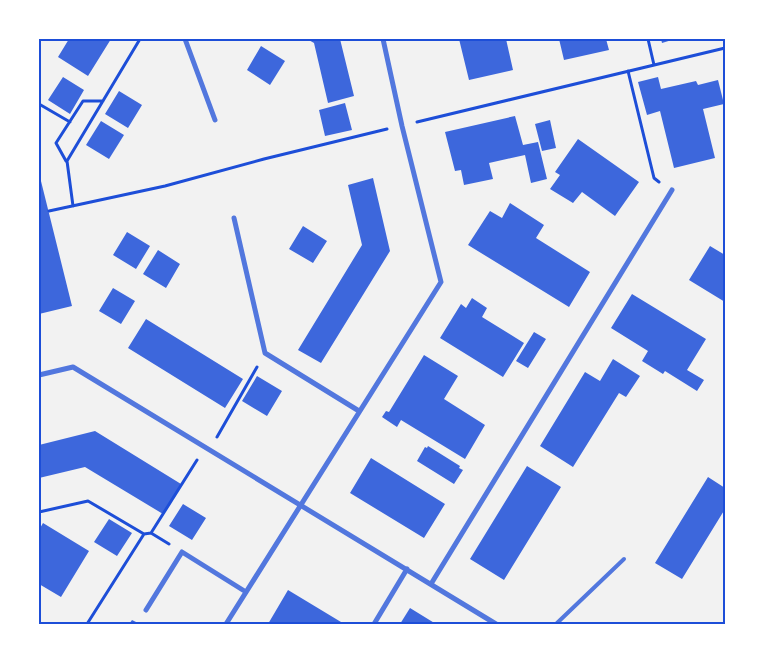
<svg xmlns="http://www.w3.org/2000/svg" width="764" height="663" font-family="Manrope,sans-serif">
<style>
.building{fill:#3d67dc}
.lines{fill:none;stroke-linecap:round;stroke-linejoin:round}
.path{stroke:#1d4ed8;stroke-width:3}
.service{stroke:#5277de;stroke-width:4}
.minor{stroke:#5277de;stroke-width:5}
.neatline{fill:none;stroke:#1d4ed8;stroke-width:2}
</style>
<rect width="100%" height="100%" fill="#f2f2f2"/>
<path class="building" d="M 69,39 L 111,39 L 88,76 L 58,57 Z
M 307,39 L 340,39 L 354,96 L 328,103 L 314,43 Z
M 459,39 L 506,39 L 513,70 L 469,80 Z
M 559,39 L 606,39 L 609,50 L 564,60 Z
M 661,39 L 675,39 L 662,43 Z
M 261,46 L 285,61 L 270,85 L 247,70 Z
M 63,77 L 84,90 L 70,114 L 48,100 Z
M 658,77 L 661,89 L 696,81 L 698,85 L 718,80 L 724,104 L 703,109 L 715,158 L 674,168 L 660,111 L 647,115 L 638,82 Z
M 119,91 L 142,105 L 128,128 L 105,114 Z
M 345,103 L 352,130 L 325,136 L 319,110 Z
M 515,116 L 523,145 L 538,142 L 547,179 L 531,183 L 525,155 L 489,163 L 493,179 L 464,185 L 461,170 L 455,171 L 445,132 Z
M 550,120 L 556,148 L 542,151 L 535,124 Z
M 101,121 L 124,135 L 109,159 L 86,145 Z
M 578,139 L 639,182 L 615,216 L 582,192 L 573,203 L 550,189 L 560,175 L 555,172 Z
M 39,173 L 72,306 L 39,314 Z
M 373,178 L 390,251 L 321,363 L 298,350 L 362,245 L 348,185 Z
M 510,203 L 544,225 L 536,238 L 590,272 L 569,307 L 468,245 L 490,211 L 502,218 Z
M 303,226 L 327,241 L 313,263 L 289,249 Z
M 127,232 L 150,246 L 136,269 L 113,255 Z
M 710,246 L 725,255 L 725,302 L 689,280 Z
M 158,250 L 180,264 L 166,288 L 143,274 Z
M 113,288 L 135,301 L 121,324 L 99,311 Z
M 632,294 L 706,339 L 687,370 L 704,380 L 697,391 L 665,371 L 663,374 L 642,361 L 648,351 L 611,328 Z
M 472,298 L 487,308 L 482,317 L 524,343 L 503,377 L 440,338 L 461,304 L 466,308 Z
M 146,319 L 243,379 L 225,408 L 128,348 Z
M 534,332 L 546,339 L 528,368 L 516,361 Z
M 424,355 L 458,376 L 444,399 L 485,425 L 465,459 L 401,420 L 397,427 L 382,417 L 386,411 L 389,412 Z
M 613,359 L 640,376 L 626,397 L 619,393 L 573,467 L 540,446 L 585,372 L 600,381 Z
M 257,376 L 282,391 L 267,416 L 242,401 Z
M 95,431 L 181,484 L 163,514 L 85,467 L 39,478 L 39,445 Z
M 428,446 L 460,466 L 459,468 L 463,470 L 454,484 L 417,461 L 425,447 L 427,448 Z
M 371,458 L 445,504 L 424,538 L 350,493 Z
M 527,466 L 561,487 L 504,580 L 470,559 Z
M 708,477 L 725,488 L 725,509 L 682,579 L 655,563 Z
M 183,504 L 206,518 L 192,540 L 169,526 Z
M 109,519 L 132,533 L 117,556 L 94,542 Z
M 43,523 L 89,551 L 61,597 L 39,584 L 39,530 Z
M 288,590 L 341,622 L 340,624 L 268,624 Z
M 410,608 L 436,624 L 400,624 Z
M 132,620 L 140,624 L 129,624 Z"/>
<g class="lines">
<path class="path" d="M 648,39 L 654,65
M 628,71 L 654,178 L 659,182
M 39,104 L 70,122
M 417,122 L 725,48
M 66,161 L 56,143 L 83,101 L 103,101
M 73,206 L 67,161 L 140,39
M 49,211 L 165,186 L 264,159 L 387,129
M 217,437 L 257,367
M 39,512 L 88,501 L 144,534 L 151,533 L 197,460
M 151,533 L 169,544
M 87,624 L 144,534"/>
<path class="service" d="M 556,624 L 624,559"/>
<path class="minor" d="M 185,39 L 215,120
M 234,218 L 265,353 L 359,411
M 39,375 L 73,367 L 496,624
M 431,584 L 672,190
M 146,610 L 182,552 L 246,592
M 226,624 L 441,282 L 402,126 L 383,39
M 374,624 L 407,569"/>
</g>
<rect width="764" height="663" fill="none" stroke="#ffffff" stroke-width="80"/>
<rect x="40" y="40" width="684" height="583" class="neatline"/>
</svg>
